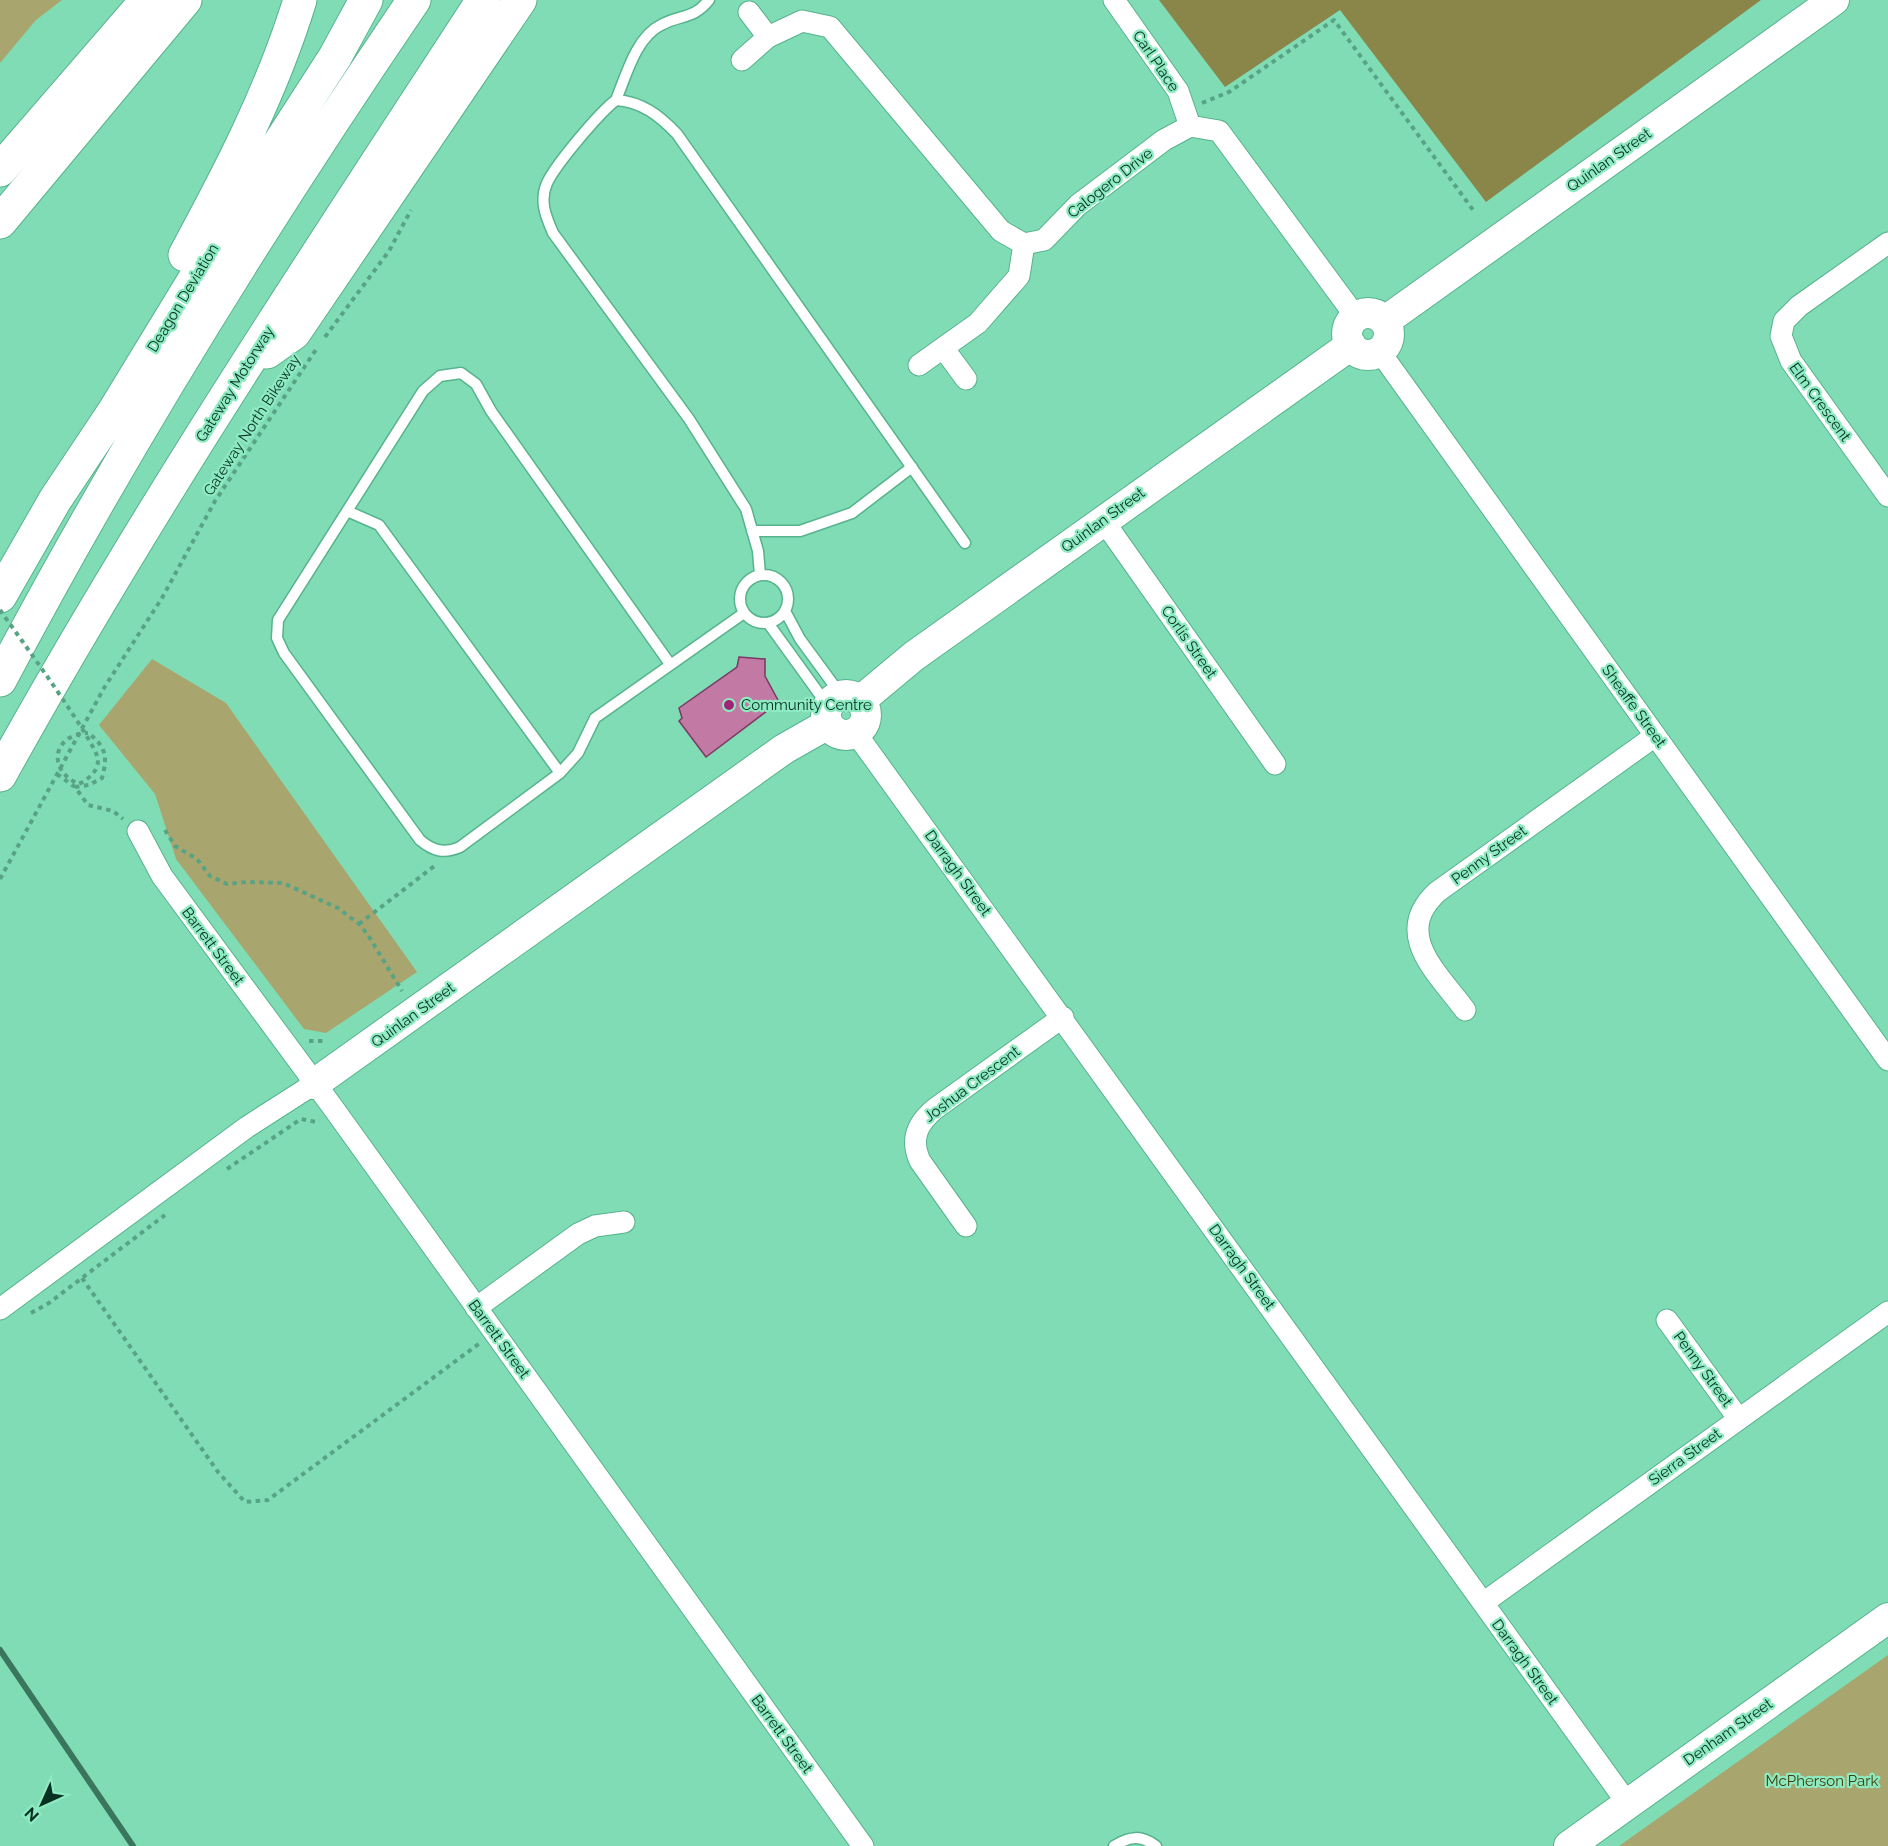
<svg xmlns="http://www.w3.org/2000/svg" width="1888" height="1846" font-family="Raleway,sans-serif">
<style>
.green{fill:#a9a56e}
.forest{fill:#8a8548}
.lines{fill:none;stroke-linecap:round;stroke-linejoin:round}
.stream{stroke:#3a765e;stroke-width:6}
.building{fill:#c279a4;stroke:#7c3962;stroke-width:1.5}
.lane-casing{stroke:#56b38d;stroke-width:13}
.street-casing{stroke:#56b38d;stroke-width:23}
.secondary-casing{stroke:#56b38d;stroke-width:32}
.highway-casing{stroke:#56b38d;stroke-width:35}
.path{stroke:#58a384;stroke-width:4;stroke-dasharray:4.5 4.5;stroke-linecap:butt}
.lane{stroke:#fff;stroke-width:10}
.street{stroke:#fff;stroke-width:21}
.secondary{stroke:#fff;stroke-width:30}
.highway{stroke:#fff;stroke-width:33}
.path-bridge{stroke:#58a384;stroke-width:4;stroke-dasharray:4.5 4.5;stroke-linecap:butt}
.poi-dot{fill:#a02377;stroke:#8deac1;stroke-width:2}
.labels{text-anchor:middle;stroke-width:4.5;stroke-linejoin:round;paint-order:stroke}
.street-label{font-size:15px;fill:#073122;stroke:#8deac1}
.poi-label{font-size:15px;fill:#073122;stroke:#8deac1;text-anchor:start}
.park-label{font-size:15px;fill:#423e0b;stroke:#8deac1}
</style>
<rect width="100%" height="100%" fill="#80dcb5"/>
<path class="green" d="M 0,0 L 62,0 L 36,20 L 0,63 Z
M 152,659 L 226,703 L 417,972 L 326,1033 L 304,1029 L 176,859 L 155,794 L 99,725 Z
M 1888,1655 L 1888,1846 L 1619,1846 Z"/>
<path class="forest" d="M 1159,0 L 1761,0 L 1486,202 L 1340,10 L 1225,87 Z"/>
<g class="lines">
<path class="stream" d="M 0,1650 L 133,1846"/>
</g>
<path class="building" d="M 739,657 L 765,659 L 765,676 L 779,702 L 706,757 L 679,721 L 682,718 L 679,708 L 737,667 Z"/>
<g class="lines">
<g class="lane-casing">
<path id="lane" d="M 616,100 C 626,76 636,37 661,25 C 681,14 693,20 709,0
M 347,511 L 379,525 L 560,773
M 752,531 L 800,531 L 852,513 L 912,467
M740 599a24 24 0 1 1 48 0a24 24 0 1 1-48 0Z
M 760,575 L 758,551 L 746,509 L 689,419 L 553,233 C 546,217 539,201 547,183 C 556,164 599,113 616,100 C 642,102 659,115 677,134 L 965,543
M 785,611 L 800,639 L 841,695
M 768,623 L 828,706
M 670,664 L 491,411 L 476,384 L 461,373 L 440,376 L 423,391 L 278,620 L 277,638 L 284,653 L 420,840 C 433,851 444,854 460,847 L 560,773 L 578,753 L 595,718 L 744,613
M 1114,1846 C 1130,1836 1141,1835 1156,1846"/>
</g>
<g class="street-casing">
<path id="street" d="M 1114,0 L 1178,91 L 1190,126
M 749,12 L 768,37
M 742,60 L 768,37 L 802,21 L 830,27 L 1001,231 L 1024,244 L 1044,240 L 1078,205 L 1164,140 L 1190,126 L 1219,131 L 1356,317
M 1888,243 L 1799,306 L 1784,321 L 1781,336 L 1791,361 L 1888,496
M 944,349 L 966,379
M 1380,352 L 1888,1060
M 919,365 L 978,323 L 1019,276 L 1024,244
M 1103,520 L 1275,764
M 855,732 L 1628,1804
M 138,831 L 162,876 L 334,1109 L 863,1846
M 1465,1010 C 1437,972 1392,934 1437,892 L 1655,736
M 966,1226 L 920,1161 C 910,1139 917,1123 936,1108 L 1063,1017
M 476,1308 L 578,1234 L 595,1226 L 624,1222
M 0,1309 L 247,1127 L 314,1084
M 1667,1320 L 1738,1418
M 1483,1603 L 1888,1312"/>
</g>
<g class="secondary-casing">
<path id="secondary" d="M1347 334a21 21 0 1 1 42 0a21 21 0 1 1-42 0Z
M 1385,321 L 1834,0
M826 715a20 20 0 1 1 40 0a20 20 0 1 1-40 0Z
M 860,701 L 914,656 L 1351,345
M 314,1084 L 784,749 L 828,724
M 1569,1846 L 1888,1618"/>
</g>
<g class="highway-casing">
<path id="highway" d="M 0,170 L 147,0
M 0,222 L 185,0
M 185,255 C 230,172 272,91 300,0
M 267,352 L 294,333 L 520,0
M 0,596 L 55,500 L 113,413 L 246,195 L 335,57 L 366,0
M 0,680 C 124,445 265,219 414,0
M 0,775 C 147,509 317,255 483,0"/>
</g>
<path class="path" d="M 1202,103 L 1229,92 L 1334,20 L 1473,210
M 325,337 L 389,251 L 411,210
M 57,774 L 75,787 L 88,805 L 113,811 L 123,819
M 75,787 L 89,785 L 102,778 C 108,757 106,746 88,733
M 165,830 L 175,846 L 197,859 L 210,876 L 227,884 L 247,882 L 283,883 L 338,908 L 359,924 L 368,935 L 402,991
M 0,879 L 104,688 L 162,598 L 215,501 L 317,348
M 359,924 L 437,864
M 309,1041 L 327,1041
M 227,1169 L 301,1119 L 316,1122 L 319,1120
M 82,1278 L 218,1472 L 245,1502 L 268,1500 L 480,1343
M 31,1313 L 49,1303 L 165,1215"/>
<use href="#lane" class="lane"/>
<use href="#street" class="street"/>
<use href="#secondary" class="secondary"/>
<use href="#highway" class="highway"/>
<path class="path-bridge" d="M 0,610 C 14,630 99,746 98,760 C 98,772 88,779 79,784 C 46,770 53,734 88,733"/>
</g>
<circle class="poi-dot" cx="729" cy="705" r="6"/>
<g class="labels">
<g class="street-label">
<text transform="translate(1156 61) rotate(56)" y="5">Carl Place</text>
<text transform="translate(1609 160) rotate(-35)" y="5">Quinlan Street</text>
<text transform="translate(1110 183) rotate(-38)" y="5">Calogero Drive</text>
<text transform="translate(183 298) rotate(-59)" y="5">Deagon Deviation</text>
<text transform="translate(235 384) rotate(-58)" y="5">Gateway Motorway</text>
<text transform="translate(1820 402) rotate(54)" y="5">Elm Crescent</text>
<text transform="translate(252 425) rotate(-57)" y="5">Gateway North Bikeway</text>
<text transform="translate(1103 520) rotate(-36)" y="5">Quinlan Street</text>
<text transform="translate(1189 642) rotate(55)" y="5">Corlis Street</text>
<text transform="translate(1634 706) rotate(54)" y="5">Sheaffe Street</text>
<text transform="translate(1489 855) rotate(-36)" y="5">Penny Street</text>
<text transform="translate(958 873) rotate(54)" y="5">Darragh Street</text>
<text transform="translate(213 946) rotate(53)" y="5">Barrett Street</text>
<text transform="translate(413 1015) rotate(-36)" y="5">Quinlan Street</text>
<text transform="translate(972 1084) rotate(-37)" y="5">Joshua Crescent</text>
<text transform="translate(1242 1267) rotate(54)" y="5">Darragh Street</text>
<text transform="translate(499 1339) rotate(54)" y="5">Barrett Street</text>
<text transform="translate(1703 1369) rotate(54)" y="5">Penny Street</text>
<text transform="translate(1685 1457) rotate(-36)" y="5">Sierra Street</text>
<text transform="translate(1525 1662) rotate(54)" y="5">Darragh Street</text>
<text transform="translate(1728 1732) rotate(-35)" y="5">Denham Street</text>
<text transform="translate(782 1734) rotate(54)" y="5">Barrett Street</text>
</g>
<g class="poi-label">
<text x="741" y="710">Community Centre</text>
</g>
<g class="park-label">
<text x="1822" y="1786">McPherson Park</text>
</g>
</g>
<g transform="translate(42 1804) rotate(225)" stroke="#8deac1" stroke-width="4.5" paint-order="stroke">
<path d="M0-4.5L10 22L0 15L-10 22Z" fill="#073122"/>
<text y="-9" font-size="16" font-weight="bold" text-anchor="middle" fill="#073122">N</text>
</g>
</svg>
